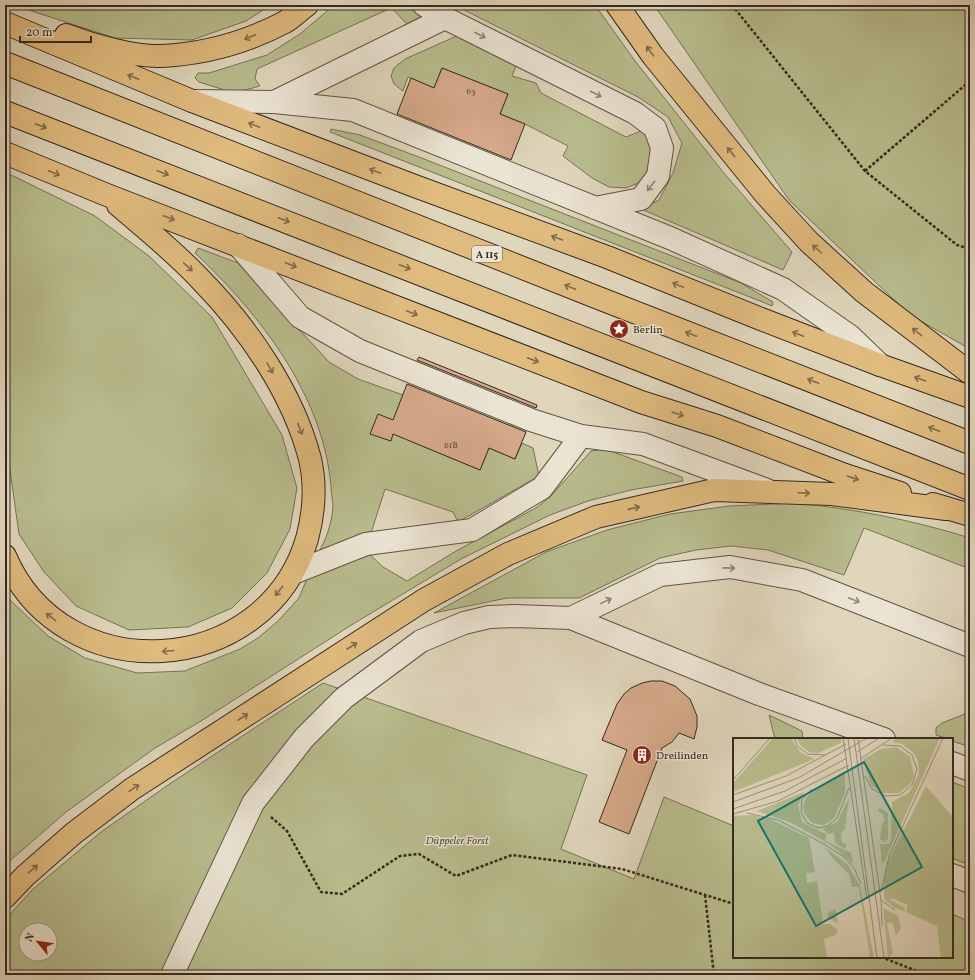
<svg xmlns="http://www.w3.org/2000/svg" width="975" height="980" font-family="Vollkorn,serif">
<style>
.green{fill:#b8bc8d;stroke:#777256;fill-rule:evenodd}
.building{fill:#d5a98a;stroke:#36291f}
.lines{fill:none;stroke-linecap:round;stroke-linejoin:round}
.minor-casing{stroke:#605446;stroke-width:24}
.highway-casing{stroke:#36291f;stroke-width:24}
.path{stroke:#36291f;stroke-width:2.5;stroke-dasharray:3 2;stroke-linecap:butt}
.minor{stroke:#ebe4d3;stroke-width:22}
.highway{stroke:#e0bb7e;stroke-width:22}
.oneway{stroke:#908679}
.oneway2{stroke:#826b4a}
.labels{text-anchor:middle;stroke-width:3;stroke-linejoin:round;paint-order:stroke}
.number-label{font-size:9px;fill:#5e493a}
.shield{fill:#ebe4d3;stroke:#6c6155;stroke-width:1}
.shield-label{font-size:10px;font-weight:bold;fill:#36291f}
.poi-label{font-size:11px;fill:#36291f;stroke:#ebe4d3;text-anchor:start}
.park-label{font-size:11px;font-style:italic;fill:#564e3a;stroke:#ebe4d3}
.inset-road{fill:none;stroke:#9c917d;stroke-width:1}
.view{fill:#0f766e;fill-opacity:0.15;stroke:#0f766e;stroke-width:2}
.inset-edge{fill:none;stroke:#36291f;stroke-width:2}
</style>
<rect width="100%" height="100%" fill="#e0d6bc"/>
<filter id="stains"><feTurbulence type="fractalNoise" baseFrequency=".005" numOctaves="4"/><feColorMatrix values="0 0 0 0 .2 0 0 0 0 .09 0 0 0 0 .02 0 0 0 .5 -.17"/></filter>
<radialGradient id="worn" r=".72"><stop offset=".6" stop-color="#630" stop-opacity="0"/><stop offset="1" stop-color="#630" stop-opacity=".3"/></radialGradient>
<path class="green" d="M 13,5 L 271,5 L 246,21 L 192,40 L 115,38 Z
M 334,5 L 403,5 L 422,16 L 407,24 C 401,19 398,13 391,8 L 257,69 L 255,79 L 260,86 L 234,93 L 199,82 L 195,78 L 198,73 L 209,73 L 267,55 L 300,34 Z
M 454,5 L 595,5 L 635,61 L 723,172 L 792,252 L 783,270 L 641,209 L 659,200 L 673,173 L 682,143 L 668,117 L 638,97 Z
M 654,5 L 970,5 L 970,349 L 910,315 L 789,200 Z
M 459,35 L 517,64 L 512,76 L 536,83 L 541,93 L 626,137 L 644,130 L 651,138 L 652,163 L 641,182 L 626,188 L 609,187 L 592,178 L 563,156 L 568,146 L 525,124 L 500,114 L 508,94 L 442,68 L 434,88 L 408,77 L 403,91 L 394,84 L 391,76 L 394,68 L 405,59 Z
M 331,129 L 360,135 L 419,157 L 741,283 L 773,302 L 772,306 L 765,303 L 330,132 Z
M 5,172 L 95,216 L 149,256 L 212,317 L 282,435 L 297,488 L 290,529 L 267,573 L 232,608 L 188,627 L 129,630 L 76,606 L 44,572 L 19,534 L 9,463 L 5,370 Z
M 198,248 L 238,263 L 329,362 L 358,379 L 403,395 L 397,411 L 422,421 L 413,442 L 480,470 L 489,448 L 515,459 L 522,443 L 533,448 L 539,476 L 458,522 L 453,512 L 385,489 L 371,533 L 318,553 C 326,541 332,522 333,507 C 333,501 331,493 331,486 C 323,395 260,314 195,253 Z
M 605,449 L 682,477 L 683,481 L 631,490 L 588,501 L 550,515 L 461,559 L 353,624 L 201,721 L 155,748 L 66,812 L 5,865 L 5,591 L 11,601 L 48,636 L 85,658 L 137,673 L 185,671 L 240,649 L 258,638 L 278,621 L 299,598 L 308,576 L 365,550 L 383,567 L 407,581 L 456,551 L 536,508 L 550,497 L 591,451 Z
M 796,503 C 855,509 913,520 970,538 L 970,569 L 864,528 L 844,575 L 768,550 L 731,546 L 696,550 L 660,558 L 579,598 L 507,598 L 434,613 L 546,552 L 607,530 L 670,514 L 729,506 Z
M 323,683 L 587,775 L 561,849 L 634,879 L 664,797 L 734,826 L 734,957 L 952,957 L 952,914 L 970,922 L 970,975 L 5,975 L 5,920 L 32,890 L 101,832 L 171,783 ZM 26,930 L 50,930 L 50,954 L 26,954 Z
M 970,712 L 970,747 L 952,741 L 952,739 L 948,739 L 936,735 L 936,728 L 942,723 Z
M 769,715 L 802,731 L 803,739 L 775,739 Z
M 952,782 L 970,789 L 970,861 L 964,863 L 952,858 Z"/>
<path class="building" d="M 442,68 L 508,94 L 500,114 L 525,124 L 511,160 L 397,114 L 411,78 L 434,88 Z
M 419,357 L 537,405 L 536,408 L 417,360 Z
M 407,384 L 526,432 L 515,459 L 489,448 L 480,470 L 393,434 L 391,441 L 370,434 L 378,414 L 393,420 Z
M 651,681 L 662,681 L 675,686 L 690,699 L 697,716 L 697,727 L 694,739 L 679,733 L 672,742 L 662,748 L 629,834 L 599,822 L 627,750 L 602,740 L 617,704 L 624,694 L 631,688 L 642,683 Z"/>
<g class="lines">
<g class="minor-casing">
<path id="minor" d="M 424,5 L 445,18 L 635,113 L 655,128 L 662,148 L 658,176 L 641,199 L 595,208
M 194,101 L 274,102 L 353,110 L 670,238 L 783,289 L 850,336 L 880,365
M 274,102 L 445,18
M 238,245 L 300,317 L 360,351 L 531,420 L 581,436
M 293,573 L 366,544 L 472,530 L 542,488 L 581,436 L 643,444 L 767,490
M 571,618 L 660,575 L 730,567 L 802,580 L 970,646
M 952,763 L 970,770
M 952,875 L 970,882
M 172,975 L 253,803 L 304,738 L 344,698 L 421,641 L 464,623 L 489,617 L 515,616 L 571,618 L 759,694 L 884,739"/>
</g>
<g class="highway-casing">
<path id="highway" d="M 617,5 L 653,56 L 765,194 L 809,242 L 864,292 L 970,373
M 5,23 L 192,101 L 412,185 L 607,257 L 761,319 L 880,365 L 970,397
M 66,35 C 92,45 134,57 161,56 C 204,54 247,42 285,22 C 293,17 300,10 307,5
M 5,63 L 596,297 L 970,443
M 5,112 L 970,489
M 5,153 L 107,195 L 641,402 L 717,426 L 845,475 L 900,493
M 933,504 L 970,515
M 5,556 C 63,692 265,679 307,539 C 314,513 316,485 310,459 C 293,393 248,328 201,280 C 176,253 146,229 118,205
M 5,897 L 25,876 L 74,833 L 132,789 L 424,600 L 508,554 L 596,517 L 714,490 L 832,494 L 946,509"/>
</g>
<path class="path" d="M 732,5 L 865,171 L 957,245 L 970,249
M 865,171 L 970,81
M 271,817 L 287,831 L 321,892 L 342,894 L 400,856 L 419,854 L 456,876 L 512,855 L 622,869 L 734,904
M 705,895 L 714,975
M 881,957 L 927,975"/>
<use href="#minor" class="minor"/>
<use href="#highway" class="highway"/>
</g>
<defs><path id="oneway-shaft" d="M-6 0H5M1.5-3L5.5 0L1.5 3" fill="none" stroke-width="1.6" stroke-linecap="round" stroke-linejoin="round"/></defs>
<g class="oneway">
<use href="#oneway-shaft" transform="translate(480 35) rotate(27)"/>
<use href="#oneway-shaft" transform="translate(596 94) rotate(27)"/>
<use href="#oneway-shaft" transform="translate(651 186) rotate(128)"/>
<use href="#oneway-shaft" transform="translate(729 568) rotate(1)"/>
<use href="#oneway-shaft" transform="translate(854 600) rotate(22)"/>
<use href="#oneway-shaft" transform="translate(606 601) rotate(-26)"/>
</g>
<g class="oneway2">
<use href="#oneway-shaft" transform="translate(250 37) rotate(157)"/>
<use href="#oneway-shaft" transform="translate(650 51) rotate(-126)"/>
<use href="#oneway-shaft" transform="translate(133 77) rotate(-157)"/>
<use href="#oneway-shaft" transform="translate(254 125) rotate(-159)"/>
<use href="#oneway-shaft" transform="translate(41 126) rotate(21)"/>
<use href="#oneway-shaft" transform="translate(731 152) rotate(-129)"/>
<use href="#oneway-shaft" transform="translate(375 171) rotate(-159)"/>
<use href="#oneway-shaft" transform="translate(54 173) rotate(22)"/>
<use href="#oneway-shaft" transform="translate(163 173) rotate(21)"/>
<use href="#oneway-shaft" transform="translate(169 218) rotate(21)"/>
<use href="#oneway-shaft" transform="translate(284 220) rotate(21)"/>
<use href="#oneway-shaft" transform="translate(557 238) rotate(-160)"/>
<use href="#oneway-shaft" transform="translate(817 249) rotate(-138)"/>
<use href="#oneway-shaft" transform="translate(291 265) rotate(21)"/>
<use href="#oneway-shaft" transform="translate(188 267) rotate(43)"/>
<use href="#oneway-shaft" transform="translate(405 267) rotate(21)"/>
<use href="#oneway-shaft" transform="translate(678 285) rotate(-158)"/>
<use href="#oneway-shaft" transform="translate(570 287) rotate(-158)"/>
<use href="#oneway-shaft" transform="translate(412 313) rotate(21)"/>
<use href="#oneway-shaft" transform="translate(917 332) rotate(-142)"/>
<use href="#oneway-shaft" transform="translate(691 334) rotate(-159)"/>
<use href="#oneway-shaft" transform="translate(798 334) rotate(-159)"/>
<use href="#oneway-shaft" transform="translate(533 360) rotate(21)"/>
<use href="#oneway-shaft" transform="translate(270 368) rotate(60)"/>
<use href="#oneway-shaft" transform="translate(920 379) rotate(-160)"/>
<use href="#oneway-shaft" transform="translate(813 381) rotate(-159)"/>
<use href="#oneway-shaft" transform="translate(678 414) rotate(18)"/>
<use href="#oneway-shaft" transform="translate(300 429) rotate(69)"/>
<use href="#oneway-shaft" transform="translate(934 429) rotate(-159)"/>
<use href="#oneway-shaft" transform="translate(853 478) rotate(19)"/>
<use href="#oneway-shaft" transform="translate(804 493) rotate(2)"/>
<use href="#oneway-shaft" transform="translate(634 508) rotate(-13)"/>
<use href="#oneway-shaft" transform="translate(279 591) rotate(128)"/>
<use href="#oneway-shaft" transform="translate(51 617) rotate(-141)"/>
<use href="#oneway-shaft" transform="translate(352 646) rotate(-33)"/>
<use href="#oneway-shaft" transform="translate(168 651) rotate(175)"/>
<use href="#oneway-shaft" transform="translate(243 717) rotate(-33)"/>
<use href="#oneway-shaft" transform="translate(134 788) rotate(-34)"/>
<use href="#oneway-shaft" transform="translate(33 869) rotate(-41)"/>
</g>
<defs>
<g id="sight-disc" transform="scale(1)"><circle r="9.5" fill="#8f2418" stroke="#ebe4d3"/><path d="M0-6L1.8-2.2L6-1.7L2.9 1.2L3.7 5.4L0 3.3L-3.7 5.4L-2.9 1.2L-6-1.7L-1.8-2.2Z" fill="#fff"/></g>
<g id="building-disc" transform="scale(1)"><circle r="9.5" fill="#8f2418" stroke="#ebe4d3"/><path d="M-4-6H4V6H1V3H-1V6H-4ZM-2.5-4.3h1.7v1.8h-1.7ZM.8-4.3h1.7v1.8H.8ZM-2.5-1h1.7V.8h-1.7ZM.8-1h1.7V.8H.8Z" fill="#fff"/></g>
</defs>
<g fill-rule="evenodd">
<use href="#sight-disc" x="619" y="329"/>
<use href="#building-disc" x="642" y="755"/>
</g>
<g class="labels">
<g class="number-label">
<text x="471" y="94">63</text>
<text x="451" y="448">61B</text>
</g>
<rect class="shield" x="472" y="246" width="30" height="16" rx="3"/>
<g class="shield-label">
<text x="487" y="258">A 115</text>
</g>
<g class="poi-label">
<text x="633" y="333">Berlin</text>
<text x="656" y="759">Dreilinden</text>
</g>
<g class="park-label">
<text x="457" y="844">Düppeler Forst</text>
</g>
</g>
<g transform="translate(733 738)">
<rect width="220" height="220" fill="#e0d6bc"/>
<path d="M 40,0 L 58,0 L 67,14 L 81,21 L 0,54 L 0,45 ZM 63,0 L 108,0 L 108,5 L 85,15 L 76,14 L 67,7 ZM 163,0 L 207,0 L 151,124 L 149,125 L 147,106 L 156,106 L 158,103 L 159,64 L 176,55 L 186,36 L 185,22 L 180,14 L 169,6 L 159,4 ZM 163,9 L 177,19 L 181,38 L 178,45 L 166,55 L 150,55 L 138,47 L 130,21 L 148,11 ZM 112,33 L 112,55 L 101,80 L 91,87 L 79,85 L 71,75 L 70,68 L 74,58 ZM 193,48 L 220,79 L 220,220 L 208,220 L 204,188 L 173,174 L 175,167 L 158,160 L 157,162 L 172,170 L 171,173 L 161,169 L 152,162 L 151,157 L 151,141 L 156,121 ZM 71,54 L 65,67 L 69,84 L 93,96 L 93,103 L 118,115 L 120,126 L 98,107 L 59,85 L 24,73 ZM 116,60 L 112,91 L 108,95 L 109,104 L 114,107 L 112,111 L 102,105 L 101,95 L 95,96 L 90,91 L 104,84 ZM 147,70 L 155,75 L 155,101 L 152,104 L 147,101 L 149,85 L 151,84 L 150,76 L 145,73 ZM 18,77 L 37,81 L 76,100 L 82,134 L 73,135 L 74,145 L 84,143 L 90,186 L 97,186 L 105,192 L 103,197 L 91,201 L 94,220 L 0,220 L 0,78 ZM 91,108 L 115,127 L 127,148 L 141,220 L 137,220 L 126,149 L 119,149 L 116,136 L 101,122 ZM 150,170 L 165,178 L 168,190 L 164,197 L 162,196 L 160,184 L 154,185 L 160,215 L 155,220 ZM 102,171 L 105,184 L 104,185 L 95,180 L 95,175 Z" fill="#b8bc8d"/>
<path class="inset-road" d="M 61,0 L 65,9 L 75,16 L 92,17M 110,0 L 134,161M 115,0 L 144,220M 121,0 L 151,220M 125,0 L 148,162 L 149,188M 124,14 L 146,0M 127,21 L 159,0M 132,38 L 139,51 L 153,58 L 167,57 L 179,47 L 184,31 L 179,17 L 167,8 L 150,7M 0,42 L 37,0M 79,51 L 69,61 L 68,74 L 74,85 L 86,90 L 95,88 L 104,80 L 116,50M 0,57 L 53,38 L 113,6M 0,64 L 65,40 L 134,0M 0,71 L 52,53 L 114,20M 14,75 L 45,82 L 91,106 L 111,119 L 121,130 L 128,146M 0,76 L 45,63 L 116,27M 148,154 L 156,118 L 210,0M 148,162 L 162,172"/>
<path class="view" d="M 131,24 L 189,129 L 83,188 L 25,83 Z"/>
<rect width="220" height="220" class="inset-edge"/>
</g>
<rect width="975" height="980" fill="none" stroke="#e0d6bc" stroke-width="20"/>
<rect x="6" y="6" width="963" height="968" fill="none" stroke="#36291f" stroke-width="2"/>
<rect x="10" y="10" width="955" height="960" fill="none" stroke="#36291f"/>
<g transform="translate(38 942) rotate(299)"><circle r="19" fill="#ebe4d3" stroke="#a3998b"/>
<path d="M0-3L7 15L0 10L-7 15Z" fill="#8f2418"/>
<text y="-6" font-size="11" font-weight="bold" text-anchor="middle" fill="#36291f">N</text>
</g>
<path d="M20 36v6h71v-6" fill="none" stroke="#36291f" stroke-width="2"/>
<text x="26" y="36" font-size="12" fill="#36291f" stroke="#ebe4d3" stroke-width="3" paint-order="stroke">20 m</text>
<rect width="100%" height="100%" filter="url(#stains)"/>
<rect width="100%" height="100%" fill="url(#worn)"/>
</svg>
